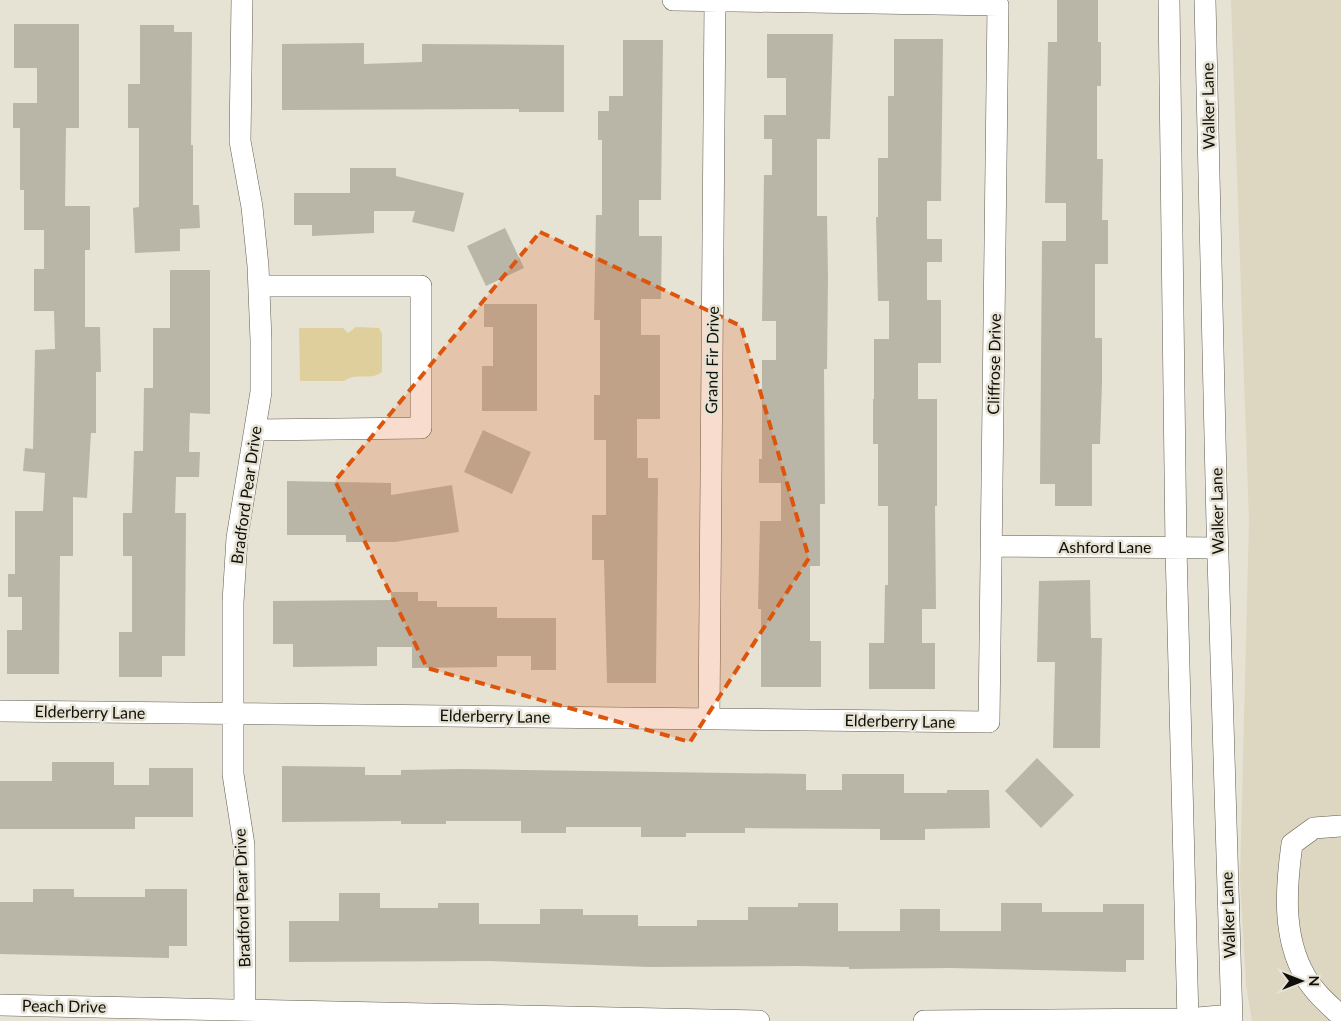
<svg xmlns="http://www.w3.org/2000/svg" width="1341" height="1021" font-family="Lato,sans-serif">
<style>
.built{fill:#ddd6c1}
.green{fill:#decf9d}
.building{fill:#b9b6a8}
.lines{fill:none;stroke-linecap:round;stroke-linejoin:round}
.minor-casing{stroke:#605d51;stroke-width:22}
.minor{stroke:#fff;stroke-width:21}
.marked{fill:#dd550c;fill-opacity:0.2;stroke:#dd550c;stroke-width:4;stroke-dasharray:10 6;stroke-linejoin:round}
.labels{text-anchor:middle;stroke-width:5;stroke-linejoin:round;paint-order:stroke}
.street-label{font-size:16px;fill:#100f0a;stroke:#e6e2d4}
</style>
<rect width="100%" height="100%" fill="#e6e2d4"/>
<path class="built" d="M 1231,0 L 1341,0 L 1341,1021 L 1252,1021 L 1246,985 L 1240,879 L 1249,522 Z"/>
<path class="green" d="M 356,327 L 379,328 L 382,334 L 382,372 C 371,381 355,372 344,381 L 300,381 L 299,328 L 343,328 L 348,333 Z"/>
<path class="building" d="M 1057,0 L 1098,0 L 1098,42 L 1101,42 L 1101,86 L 1097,86 L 1097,159 L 1103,159 L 1102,220 L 1108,220 L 1108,264 L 1095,264 L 1095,338 L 1102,338 L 1102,382 L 1100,444 L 1092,444 L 1092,506 L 1055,506 L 1055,484 L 1040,484 L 1042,241 L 1066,241 L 1066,203 L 1045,203 L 1048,42 L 1057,42 Z
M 14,24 L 79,24 L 79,128 L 66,128 L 65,206 L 90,206 L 90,250 L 85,250 L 85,327 L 100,327 L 101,372 L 96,372 L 96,433 L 91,433 L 87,498 L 73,497 L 73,556 L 60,556 L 59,674 L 7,674 L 7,630 L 22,630 L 22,597 L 8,597 L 8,574 L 15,574 L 15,511 L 43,511 L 45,473 L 23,471 L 25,448 L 33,449 L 35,350 L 55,349 L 54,311 L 34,311 L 34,269 L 44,269 L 44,230 L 24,230 L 24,190 L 20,190 L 20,128 L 13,128 L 13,103 L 37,103 L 37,68 L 14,68 Z
M 140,25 L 174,25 L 174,32 L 192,32 L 191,145 L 193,145 L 193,205 L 199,205 L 200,228 L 180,229 L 180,251 L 135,253 L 133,208 L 139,207 L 139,128 L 128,128 L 128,84 L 140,84 Z
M 767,34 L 833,34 L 830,139 L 817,139 L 817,216 L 827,216 L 828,277 L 827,369 L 824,369 L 825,504 L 820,504 L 820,566 L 810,566 L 810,641 L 821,641 L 821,687 L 761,687 L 761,609 L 758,609 L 760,521 L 781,521 L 781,483 L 759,483 L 759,459 L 762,459 L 762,360 L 776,360 L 776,321 L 762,321 L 764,175 L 772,175 L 772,139 L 764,139 L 764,115 L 786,115 L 786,78 L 767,78 Z
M 894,39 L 943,39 L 941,201 L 927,201 L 927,239 L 942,239 L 942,262 L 927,262 L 927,300 L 941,300 L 941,363 L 918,363 L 918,399 L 937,399 L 937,506 L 935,506 L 936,609 L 922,609 L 922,643 L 935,643 L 935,689 L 869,689 L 869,643 L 884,643 L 885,585 L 888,585 L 888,506 L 878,506 L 878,444 L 873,444 L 873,399 L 874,399 L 874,339 L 889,339 L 889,301 L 878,301 L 876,217 L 878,217 L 878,158 L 888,158 L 888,96 L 894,96 Z
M 623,40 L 663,40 L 661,200 L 639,200 L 639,236 L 662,236 L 661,299 L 641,299 L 641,335 L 660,335 L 660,419 L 637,419 L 637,458 L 648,458 L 648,478 L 658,478 L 656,683 L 607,683 L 604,560 L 592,560 L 592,515 L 606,515 L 606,440 L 594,440 L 594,395 L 600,395 L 600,320 L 594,320 L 596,215 L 602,215 L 602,140 L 598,140 L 598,111 L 609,111 L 609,96 L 623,96 Z
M 364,43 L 364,64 L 422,62 L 422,44 L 564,45 L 564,112 L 519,112 L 519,109 L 282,110 L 282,44 Z
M 350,168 L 396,168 L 396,176 L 464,193 L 454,232 L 412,222 L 415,211 L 374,211 L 374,233 L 312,236 L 312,225 L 294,225 L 294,193 L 350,193 Z
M 505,228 L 524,268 L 486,286 L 467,246 Z
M 170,270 L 210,270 L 210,414 L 190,413 L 189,452 L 200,452 L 199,477 L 176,477 L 175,513 L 186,513 L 185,656 L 162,656 L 162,677 L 119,677 L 119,632 L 132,632 L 132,556 L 123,556 L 123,513 L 132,513 L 134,451 L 143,451 L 144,388 L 153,388 L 153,328 L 170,328 Z
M 484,304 L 537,304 L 537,411 L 482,411 L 482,366 L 493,366 L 493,327 L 484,327 Z
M 483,430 L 531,452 L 512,494 L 464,472 Z
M 287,481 L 391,483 L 391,495 L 452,485 L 459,532 L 395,542 L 346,542 L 346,535 L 287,535 Z
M 1090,580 L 1091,638 L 1102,638 L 1100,748 L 1053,748 L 1055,662 L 1037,662 L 1039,581 Z
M 391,592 L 418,592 L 418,601 L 437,601 L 437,607 L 497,607 L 497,618 L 556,618 L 556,670 L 531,670 L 531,656 L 497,656 L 497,667 L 412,668 L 412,647 L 377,647 L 377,666 L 293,667 L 293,644 L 273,644 L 273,601 L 391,600 Z
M 1037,758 L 1074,795 L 1041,828 L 1005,791 Z
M 52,762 L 114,762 L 114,785 L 149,785 L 149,768 L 193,768 L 193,817 L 135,817 L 135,829 L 0,829 L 0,781 L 52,781 Z
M 282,766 L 365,767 L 365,775 L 401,775 L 401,770 L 462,769 L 806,774 L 806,790 L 842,790 L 842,774 L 904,774 L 904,793 L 947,793 L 947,790 L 989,790 L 990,828 L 925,829 L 925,840 L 880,840 L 880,829 L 745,828 L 745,833 L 686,833 L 686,837 L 641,837 L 641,827 L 566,827 L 566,833 L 521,833 L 521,821 L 446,821 L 446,824 L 401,824 L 401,821 L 282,822 Z
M 33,889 L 74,889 L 74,897 L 145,897 L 145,889 L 187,889 L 187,946 L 169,946 L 169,958 L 0,954 L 0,902 L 33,902 Z
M 339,893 L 380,893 L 380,908 L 438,908 L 438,903 L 479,903 L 479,924 L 540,924 L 540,909 L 583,909 L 583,915 L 638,915 L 638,926 L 697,926 L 697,920 L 748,920 L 748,907 L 798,907 L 798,903 L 838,903 L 838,931 L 900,931 L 900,909 L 940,909 L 940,931 L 1001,931 L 1001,903 L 1042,903 L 1042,912 L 1103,912 L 1103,904 L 1144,904 L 1144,960 L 1126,960 L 1126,972 L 951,968 L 849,969 L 849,967 L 798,966 L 649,967 L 489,961 L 289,962 L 289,921 L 339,921 Z"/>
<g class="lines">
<g class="minor-casing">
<path id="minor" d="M 242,0 L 240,141 L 252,207 L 258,266 L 261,340 L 261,392 L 237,538 L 233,602 L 233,774 L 244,845 L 245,1021
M 1169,0 L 1176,548 L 1188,1021
M 1205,0 L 1217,524 L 1232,1021
M 255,430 L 421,428 L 421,286 L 259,286
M 991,546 L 1218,548
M 0,711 L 989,722 L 998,5 L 673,0
M 709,719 L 715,2
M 1341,826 L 1314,828 L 1292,844 C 1286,887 1282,936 1305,976 C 1314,992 1328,1004 1341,1016
M 0,1005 L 759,1021
M 924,1021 L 1187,1019 L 1231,1015"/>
</g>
<use href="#minor" class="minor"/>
</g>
<path class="marked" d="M 540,232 L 741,326 L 809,558 L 690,742 L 427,668 L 335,481 Z"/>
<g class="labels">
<g class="street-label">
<text transform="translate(1208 106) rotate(-91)" y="6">Walker Lane</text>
<text transform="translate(712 360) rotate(-89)" y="6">Grand Fir Drive</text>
<text transform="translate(994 364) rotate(-89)" y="6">Cliffrose Drive</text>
<text transform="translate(246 495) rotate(-82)" y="6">Bradford Pear Drive</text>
<text transform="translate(1217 511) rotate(-91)" y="6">Walker Lane</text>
<text x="1105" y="553">Ashford Lane</text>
<text transform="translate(90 712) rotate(1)" y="6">Elderberry Lane</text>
<text transform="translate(495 716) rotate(1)" y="6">Elderberry Lane</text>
<text transform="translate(900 721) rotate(1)" y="6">Elderberry Lane</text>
<text transform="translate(242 898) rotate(-92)" y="6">Bradford Pear Drive</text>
<text transform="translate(1228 915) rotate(-92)" y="6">Walker Lane</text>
<text transform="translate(64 1006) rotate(1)" y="6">Peach Drive</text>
</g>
</g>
<g transform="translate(1301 981) rotate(90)" stroke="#e6e2d4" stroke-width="4" paint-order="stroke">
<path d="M0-4L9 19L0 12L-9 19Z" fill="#100f0a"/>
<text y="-8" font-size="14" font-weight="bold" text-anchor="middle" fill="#100f0a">N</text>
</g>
</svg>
